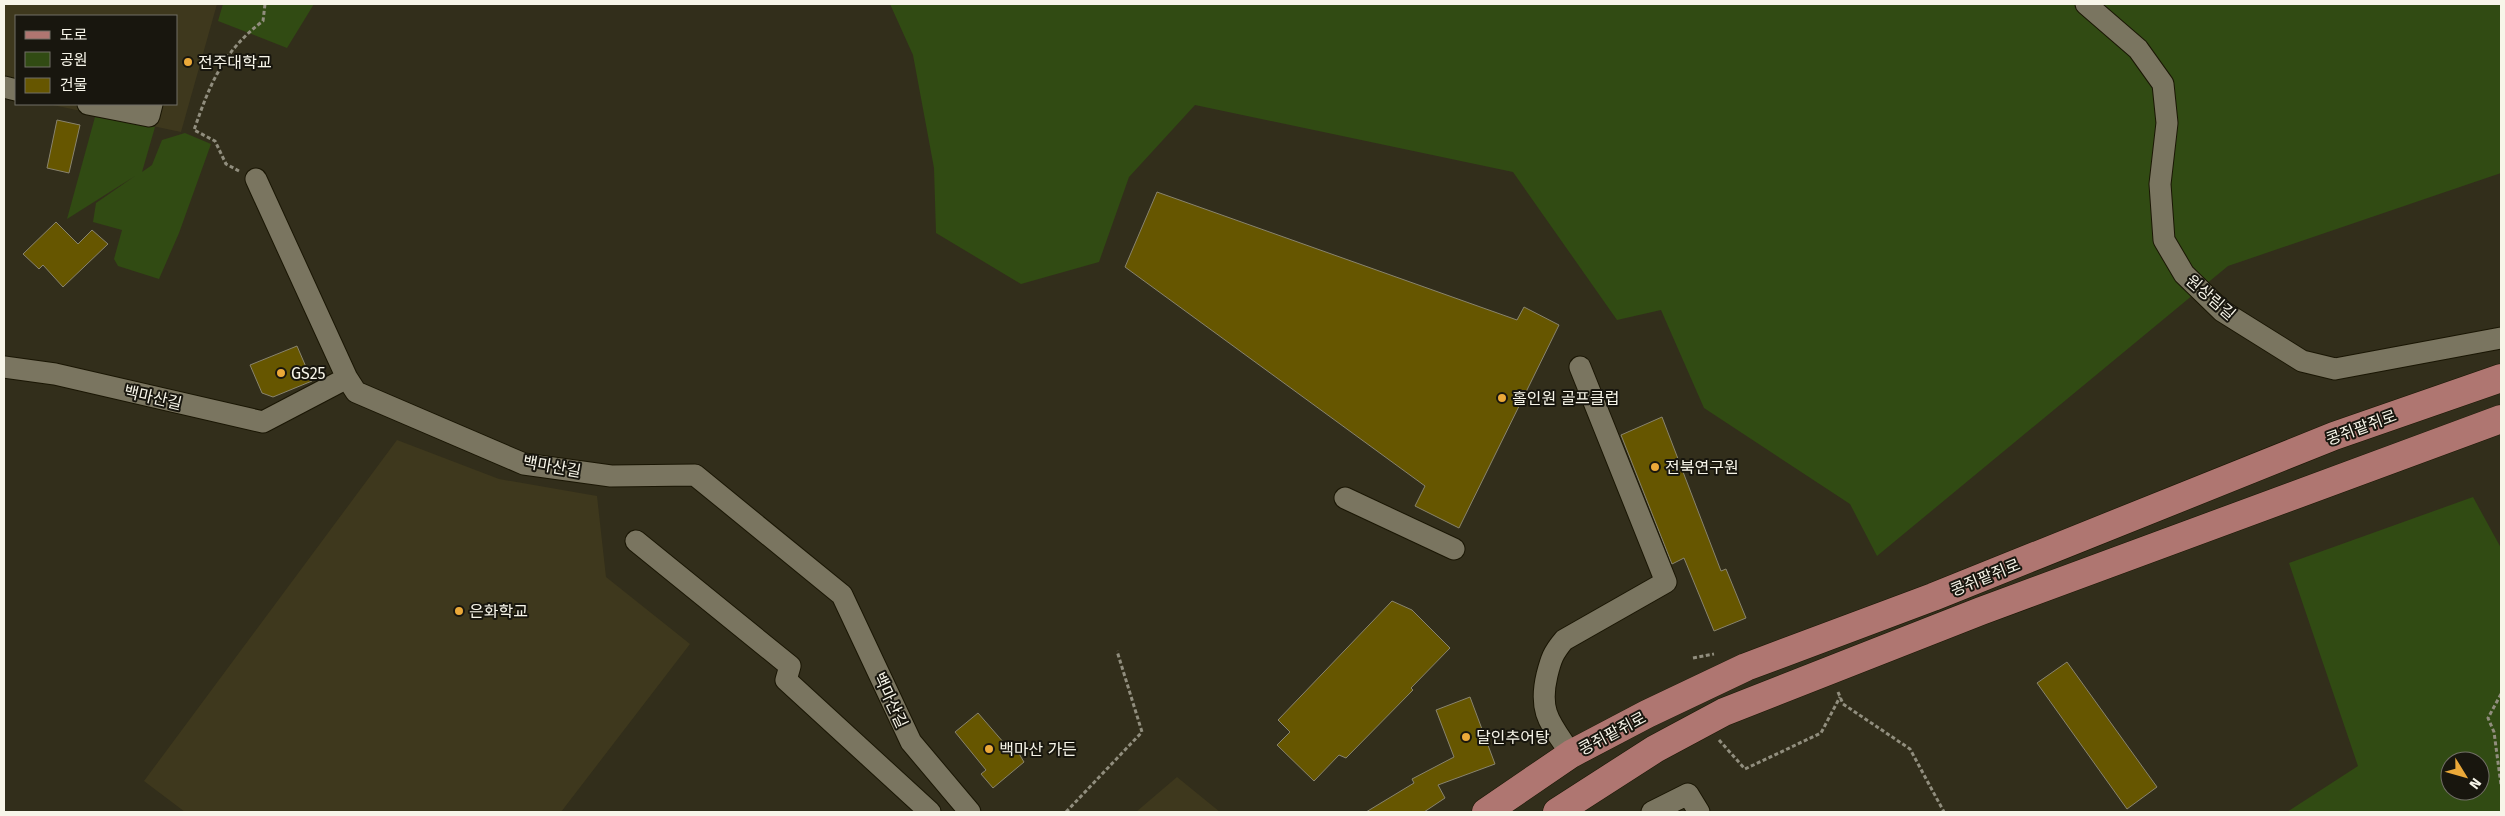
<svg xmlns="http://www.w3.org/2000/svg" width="2505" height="816" font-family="'Fira Sans','Noto Sans KR',sans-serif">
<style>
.built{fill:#3e381d}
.green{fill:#314b13;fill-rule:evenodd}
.building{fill:#665600;stroke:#89846e}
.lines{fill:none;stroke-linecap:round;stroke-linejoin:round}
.minor-casing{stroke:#1a1604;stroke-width:23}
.major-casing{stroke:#1a1604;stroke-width:29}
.path{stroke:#918e7e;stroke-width:3;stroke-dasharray:4 2.5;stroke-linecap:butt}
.minor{stroke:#7a7560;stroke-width:21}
.major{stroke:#af7671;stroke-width:28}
.poi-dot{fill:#eba939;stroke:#18160e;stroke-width:2}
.labels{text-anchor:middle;stroke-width:4;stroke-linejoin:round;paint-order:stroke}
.poi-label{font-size:16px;fill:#f7f5e9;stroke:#18160e;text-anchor:start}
.street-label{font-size:16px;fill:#f7f5e9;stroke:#18160e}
</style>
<rect width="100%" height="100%" fill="#322e1b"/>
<path class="built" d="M 4,4 L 217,4 L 181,132 L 48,104 L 176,104 L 176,16 L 16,16 L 16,97 L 4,95 Z
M 397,440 L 499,479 L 597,496 L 606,577 L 690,644 L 561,812 L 185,812 L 144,781 Z
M 1177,777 L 1220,812 L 1136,812 Z"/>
<path class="green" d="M 223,4 L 314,4 L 287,48 L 218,21 Z
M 890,4 L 2501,4 L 2501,173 L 2228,266 L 1877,556 L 1850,504 L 1704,408 L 1661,310 L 1617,320 L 1513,172 L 1195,105 L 1129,177 L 1099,262 L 1021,284 L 936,233 L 934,168 L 913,55 Z
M 95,117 L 155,127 L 142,172 L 152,165 L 162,140 L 185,133 L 211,144 L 179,233 L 159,279 L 118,266 L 114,259 L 122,230 L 93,222 L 96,203 L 135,176 L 67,219 Z
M 2473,497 L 2501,548 L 2501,812 L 2287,812 L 2358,766 L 2289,563 ZM 2450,761 L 2480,761 L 2480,791 L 2450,791 Z"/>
<path class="building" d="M 57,120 L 80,125 L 69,173 L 47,168 Z
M 1157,192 L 1517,320 L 1524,307 L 1559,325 L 1459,528 L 1415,506 L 1425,486 L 1125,267 Z
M 56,222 L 78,244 L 92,230 L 108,244 L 63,287 L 43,265 L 39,269 L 23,254 Z
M 297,346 L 312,381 L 273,397 L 262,393 L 250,365 Z
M 1662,417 L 1721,571 L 1726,569 L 1746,618 L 1714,631 L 1684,558 L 1672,564 L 1621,435 Z
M 1392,601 L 1412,610 L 1450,648 L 1411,688 L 1413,690 L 1346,758 L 1339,755 L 1314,781 L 1277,745 L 1290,732 L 1278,720 Z
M 2067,662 L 2157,787 L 2127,809 L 2037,683 Z
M 1470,697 L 1495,764 L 1438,785 L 1445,798 L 1424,812 L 1366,812 L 1414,783 L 1412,779 L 1454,757 L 1436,710 Z
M 978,713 L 1011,751 L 1015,747 L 1024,762 L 993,788 L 981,774 L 986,770 L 955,732 Z"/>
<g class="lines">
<g class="minor-casing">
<path id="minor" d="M 2086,4 L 2138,49 L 2163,84 L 2167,123 L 2160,184 L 2164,240 L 2184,274 L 2222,311 L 2302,361 L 2335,369 L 2501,338
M 4,87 L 16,90
M 88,104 L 149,116 L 152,104
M 256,179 L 347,378
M 4,367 L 55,374 L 263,422 L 347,378 L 356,392 L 524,464 L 611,476 L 695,475 L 842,595 L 911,742 L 970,812
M 1345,498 L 1454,549
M 636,541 L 790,666 L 786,680 L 930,812
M 1571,754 C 1551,724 1538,713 1547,675 C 1551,659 1553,653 1564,640 L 1666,582 L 1580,367
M 1652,812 L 1688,794 L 1699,812"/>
</g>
<g class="major-casing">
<path id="major" d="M 1486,812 L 1571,754 L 1647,714 L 1746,667 L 1933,597 L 2334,436 L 2501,378
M 1557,812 L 1655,749 L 1724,712 L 1981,611 L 2501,419"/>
</g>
<path class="path" d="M 239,171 L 226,164 L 215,141 L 194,130 C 210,84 223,51 263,21 L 265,4
M 1693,658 L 1714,654
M 1838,692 L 1843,704 L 1910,749 L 1944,812
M 2501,694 L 2488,718 L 2494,732 L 2501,785
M 1719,740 L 1745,769 L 1821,733 L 1840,697
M 1066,812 L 1142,732 L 1117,651"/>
<use href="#minor" class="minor"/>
<use href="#major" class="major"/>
</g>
<g class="poi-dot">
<circle cx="188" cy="62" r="5"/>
<circle cx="281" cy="373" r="5"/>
<circle cx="1502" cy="398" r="5"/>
<circle cx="1655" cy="467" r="5"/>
<circle cx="459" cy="611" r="5"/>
<circle cx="1466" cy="737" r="5"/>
<circle cx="989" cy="749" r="5"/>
</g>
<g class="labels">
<g class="poi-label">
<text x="198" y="68">전주대학교</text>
<text x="291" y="379">GS25</text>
<text x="1512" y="404">홀인원 골프클럽</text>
<text x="1665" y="473">전북연구원</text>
<text x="469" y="617">은화학교</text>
<text x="1476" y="743">달인추어탕</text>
<text x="999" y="755">백마산 가든</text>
</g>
<g class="street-label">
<text transform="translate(2211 297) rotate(41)" y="6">원상림길</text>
<text transform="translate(153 397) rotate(13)" y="6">백마산길</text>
<text transform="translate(2361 427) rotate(-20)" y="6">콩쥐팥쥐로</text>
<text transform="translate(552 466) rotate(10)" y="6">백마산길</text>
<text transform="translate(1985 577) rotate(-22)" y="6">콩쥐팥쥐로</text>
<text transform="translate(891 700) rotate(65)" y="6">백마산길</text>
<text transform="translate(1612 733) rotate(-28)" y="6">콩쥐팥쥐로</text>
</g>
</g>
<rect width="2505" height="816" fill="none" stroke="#f7f5e9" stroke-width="10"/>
<rect x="15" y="15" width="162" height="90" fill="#18160e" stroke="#716f66"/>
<rect x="25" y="31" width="25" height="8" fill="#af7671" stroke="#716f66"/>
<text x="60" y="40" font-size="15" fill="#f7f5e9">도로</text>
<rect x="25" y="52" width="25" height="15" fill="#314b13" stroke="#716f66"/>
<text x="60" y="65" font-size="15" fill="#f7f5e9">공원</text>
<rect x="25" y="78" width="25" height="15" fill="#665600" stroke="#716f66"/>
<text x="60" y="90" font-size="15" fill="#f7f5e9">건물</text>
<g transform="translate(2465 776) rotate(127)"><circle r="24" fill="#18160e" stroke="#716f66"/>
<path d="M0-4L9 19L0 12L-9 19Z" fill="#eba939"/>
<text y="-8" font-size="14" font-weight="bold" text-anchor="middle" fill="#f7f5e9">N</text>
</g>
</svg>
